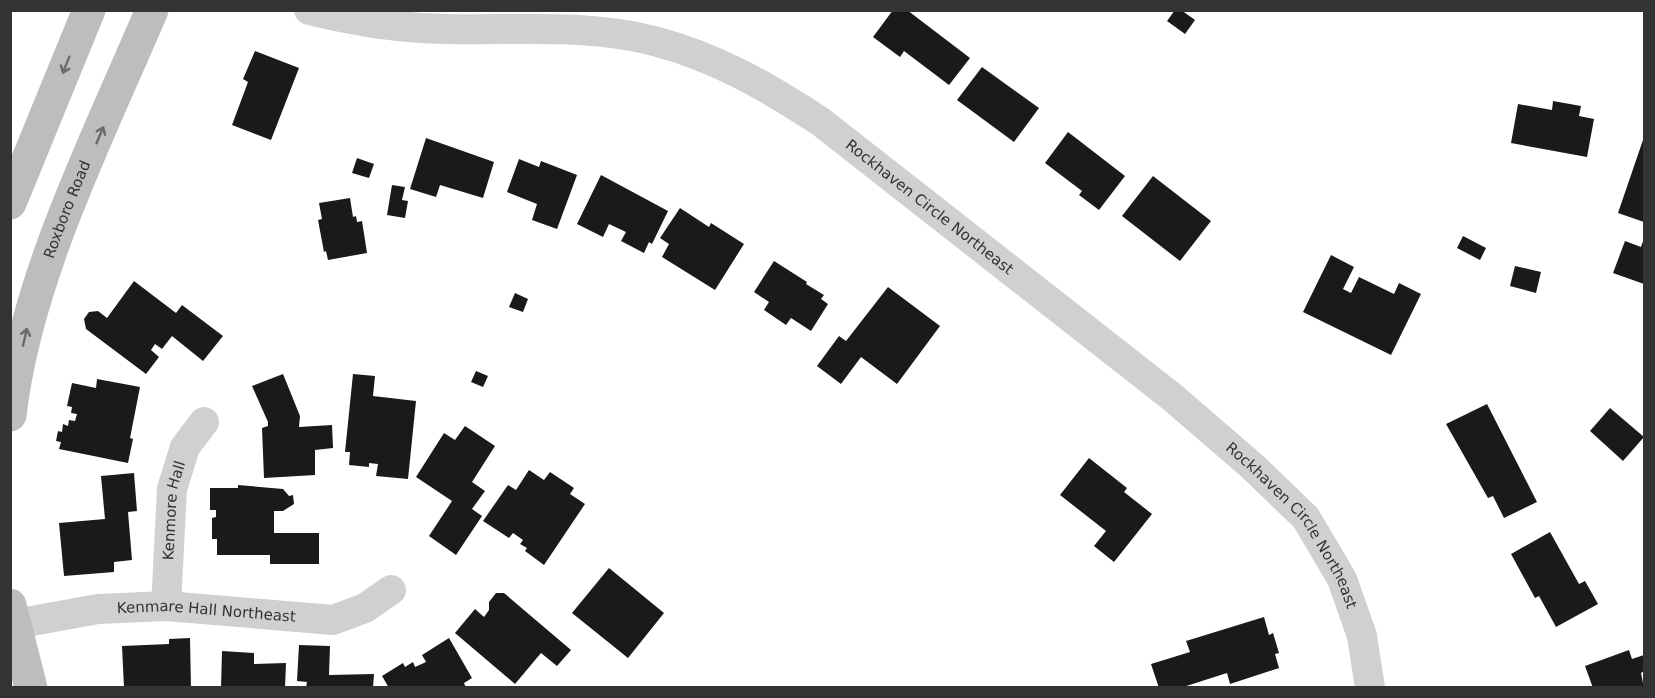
<svg xmlns="http://www.w3.org/2000/svg" width="1655" height="698" font-family="'DejaVu Sans',sans-serif">
<style>
.building{fill:#1a1a1a}
.lines{fill:none;stroke-linecap:round;stroke-linejoin:round}
.minor{stroke:#d0d0d0;stroke-width:30}
.secondary{stroke:#bdbdbd;stroke-width:33}
.oneway{stroke:#6a6a6a}
.labels{text-anchor:middle;stroke-width:6;stroke-linejoin:round;paint-order:stroke}
.street-label{font-size:15px;fill:#333;stroke:#fff}
</style>
<rect width="100%" height="100%" fill="#fff"/>
<path class="building" d="M 893,10 L 907,10 L 970,58 L 949,85 L 904,51 L 900,57 L 873,37 Z
M 1175,10 L 1181,10 L 1195,20 L 1185,34 L 1167,21 Z
M 255,51 L 299,68 L 271,140 L 232,125 L 248,82 L 243,79 Z
M 982,67 L 1039,108 L 1014,142 L 957,100 Z
M 1553,101 L 1581,106 L 1579,116 L 1594,119 L 1587,157 L 1511,143 L 1518,104 L 1552,110 Z
M 1068,132 L 1125,176 L 1099,210 L 1079,195 L 1082,191 L 1045,163 Z
M 1644,137 L 1644,222 L 1618,213 Z
M 426,138 L 494,162 L 483,198 L 440,185 L 436,197 L 410,189 Z
M 357,158 L 374,164 L 369,178 L 352,173 Z
M 519,159 L 539,167 L 541,161 L 577,175 L 557,229 L 532,220 L 537,204 L 507,192 Z
M 601,175 L 668,211 L 652,244 L 649,242 L 644,253 L 621,241 L 626,232 L 609,224 L 603,237 L 577,224 Z
M 1153,176 L 1211,221 L 1180,261 L 1122,216 Z
M 392,185 L 405,187 L 402,200 L 408,201 L 405,218 L 387,215 Z
M 350,198 L 353,217 L 356,216 L 357,222 L 362,221 L 367,253 L 328,260 L 326,251 L 324,252 L 318,220 L 322,219 L 319,203 Z
M 680,208 L 709,227 L 711,223 L 744,244 L 715,290 L 662,257 L 669,244 L 660,238 Z
M 1463,236 L 1486,248 L 1480,260 L 1457,248 Z
M 1644,238 L 1644,284 L 1613,273 L 1625,241 L 1641,247 Z
M 1331,255 L 1354,267 L 1343,289 L 1351,293 L 1359,277 L 1394,294 L 1399,283 L 1421,294 L 1391,355 L 1303,312 Z
M 774,261 L 807,282 L 806,284 L 824,295 L 821,299 L 828,304 L 811,331 L 791,318 L 786,325 L 764,310 L 769,302 L 754,292 Z
M 1515,266 L 1541,272 L 1536,293 L 1510,286 Z
M 134,281 L 176,313 L 182,305 L 223,336 L 203,361 L 172,336 L 162,349 L 155,344 L 151,350 L 159,357 L 146,374 L 86,329 L 84,319 L 89,312 L 98,311 L 107,318 Z
M 888,287 L 940,326 L 897,384 L 861,357 L 841,384 L 817,366 L 839,336 L 846,341 Z
M 515,293 L 528,299 L 523,312 L 509,307 Z
M 476,371 L 488,376 L 483,387 L 471,382 Z
M 283,374 L 300,416 L 299,427 L 332,425 L 333,448 L 315,450 L 315,475 L 264,478 L 262,428 L 268,426 L 268,422 L 252,386 Z
M 353,374 L 375,376 L 373,396 L 416,401 L 408,479 L 376,476 L 378,464 L 369,463 L 369,467 L 349,465 L 350,452 L 345,452 Z
M 97,379 L 140,387 L 130,438 L 133,439 L 128,463 L 59,449 L 61,442 L 56,441 L 58,431 L 62,432 L 63,424 L 68,426 L 69,420 L 75,421 L 77,414 L 71,413 L 72,407 L 67,406 L 72,383 L 96,388 Z
M 1487,404 L 1537,502 L 1504,518 L 1493,496 L 1488,498 L 1446,424 Z
M 1610,408 L 1644,437 L 1623,461 L 1590,431 Z
M 465,426 L 495,446 L 472,482 L 485,491 L 472,509 L 482,516 L 456,555 L 429,536 L 452,501 L 416,477 L 444,433 L 455,440 Z
M 1089,458 L 1127,488 L 1124,492 L 1152,514 L 1114,562 L 1094,546 L 1106,531 L 1060,495 Z
M 529,470 L 544,480 L 550,472 L 574,488 L 570,494 L 585,504 L 544,565 L 525,551 L 527,548 L 520,544 L 523,540 L 513,533 L 509,538 L 483,521 L 508,485 L 516,490 Z
M 134,473 L 137,511 L 128,512 L 132,560 L 114,562 L 114,572 L 64,576 L 59,523 L 105,519 L 101,476 Z
M 238,485 L 283,489 L 289,496 L 293,495 L 294,504 L 283,511 L 274,511 L 274,533 L 319,533 L 319,564 L 270,564 L 270,555 L 217,555 L 217,539 L 212,539 L 212,518 L 216,517 L 216,510 L 210,510 L 210,488 L 238,488 Z
M 1550,532 L 1579,584 L 1585,581 L 1598,604 L 1556,627 L 1539,596 L 1535,598 L 1511,554 Z
M 609,568 L 664,613 L 628,658 L 572,613 Z
M 496,593 L 504,593 L 571,650 L 557,666 L 541,653 L 515,684 L 455,633 L 475,609 L 484,617 L 489,610 L 489,602 Z
M 1264,617 L 1269,635 L 1273,633 L 1279,653 L 1275,654 L 1279,668 L 1230,684 L 1227,673 L 1180,688 L 1159,688 L 1151,664 L 1190,652 L 1186,641 Z
M 190,638 L 191,688 L 124,688 L 122,646 L 169,644 L 169,639 Z
M 449,638 L 472,678 L 464,683 L 466,688 L 389,688 L 382,676 L 403,663 L 405,667 L 413,662 L 415,667 L 426,662 L 422,655 Z
M 299,645 L 330,646 L 329,675 L 374,674 L 373,688 L 306,688 L 307,682 L 297,681 Z
M 1629,650 L 1632,659 L 1644,655 L 1644,671 L 1641,673 L 1644,688 L 1593,688 L 1585,666 Z
M 222,651 L 254,653 L 254,664 L 286,663 L 285,688 L 221,688 Z"/>
<g class="lines">
<g class="minor">
<path id="s1" d="M 309,10 C 346,19 383,26 421,28 C 499,33 578,21 654,41 C 716,57 768,87 821,122 L 1172,397 L 1252,466 L 1306,518 L 1342,579 L 1362,636 L 1370,688"/>
<path id="s2" d="M 166,606 L 172,489 L 185,447 L 204,422"/>
<path id="s3" d="M 10,625 L 98,609 L 166,606 L 333,620 L 365,608 L 391,590"/>
</g>
<g class="secondary">
<path d="M 10,203 L 89,10"/>
<path id="s4" d="M 10,415 C 26,278 98,137 152,10"/>
<path d="M 10,605 L 31,688"/>
</g>
</g>
<defs><path id="oneway-shaft" d="M-6 0H5M1.5-3L5.5 0L1.5 3" fill="none" stroke-width="1.6" stroke-linecap="round" stroke-linejoin="round" transform="scale(1.5)"/></defs>
<g class="oneway">
<use href="#oneway-shaft" transform="translate(66 65) rotate(112)"/>
<use href="#oneway-shaft" transform="translate(100 135) rotate(-67)"/>
<use href="#oneway-shaft" transform="translate(25 337) rotate(-77)"/>
</g>
<g class="labels">
<g class="street-label">
<text dy="5" stroke="none"><textPath href="#s1" startOffset="672">Rockhaven Circle Northeast</textPath></text>
<text dy="5" stroke="none"><textPath href="#s4" startOffset="214">Roxboro Road</textPath></text>
<text dy="5" stroke="none"><textPath href="#s2" startOffset="96">Kenmore Hall</textPath></text>
<text dy="5" stroke="none"><textPath href="#s1" startOffset="1158">Rockhaven Circle Northeast</textPath></text>
<text dy="5" stroke="none"><textPath href="#s3" startOffset="198">Kenmare Hall Northeast</textPath></text>
</g>
</g>
<rect width="1655" height="698" fill="none" stroke="#333333" stroke-width="24"/>
</svg>
